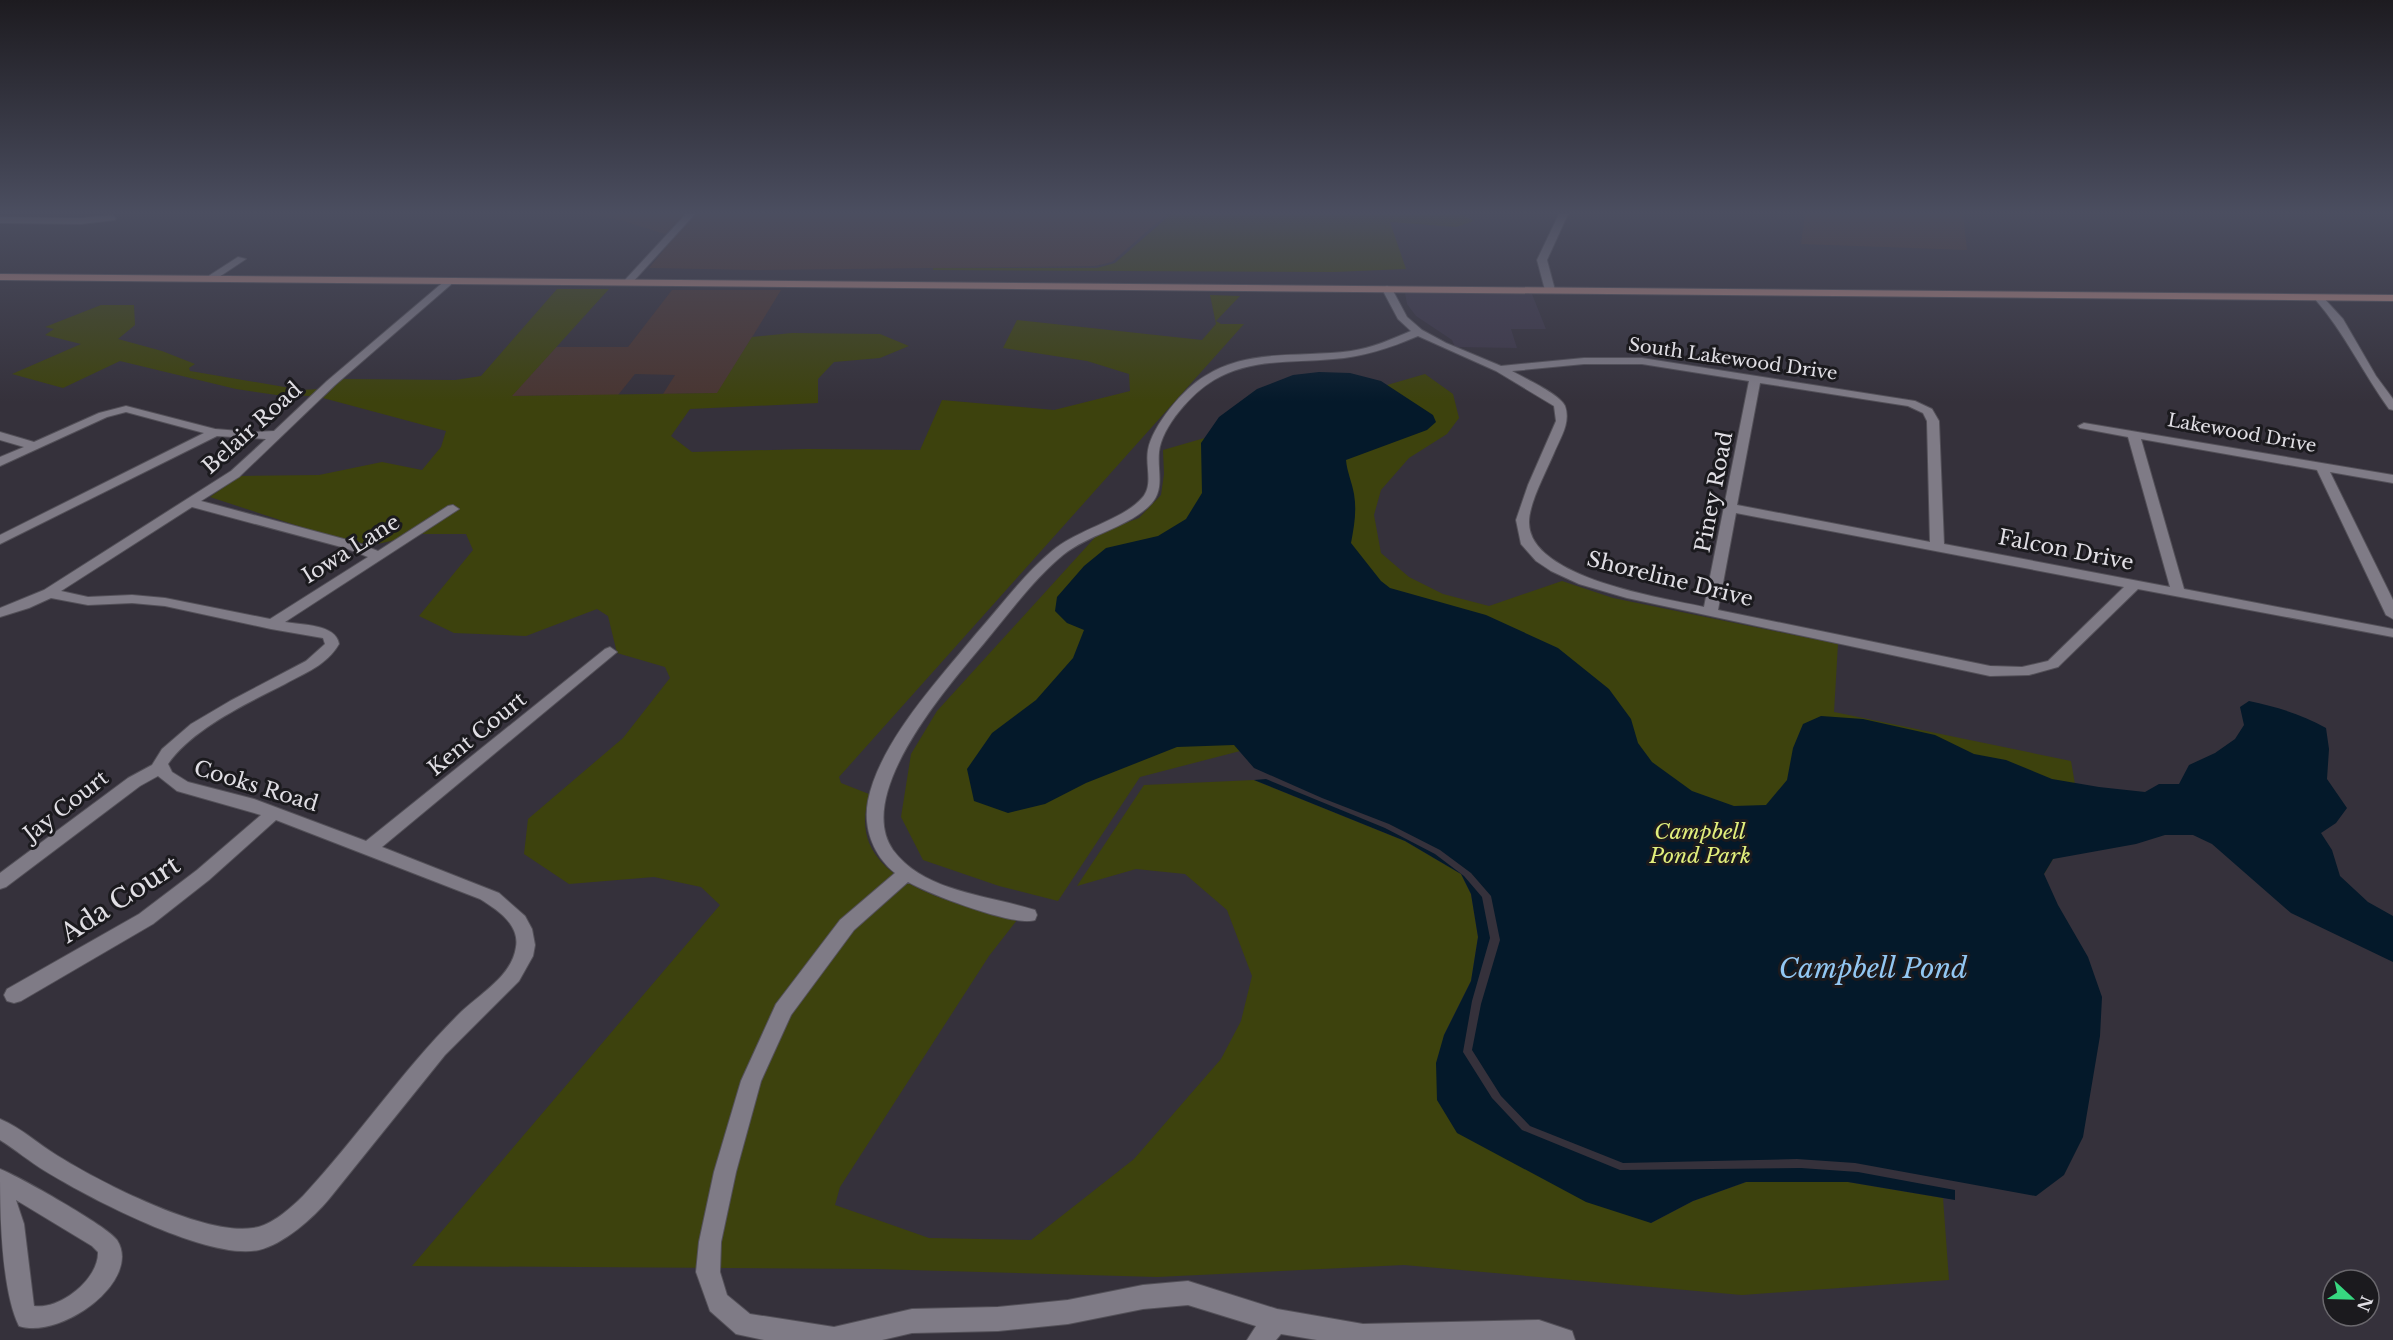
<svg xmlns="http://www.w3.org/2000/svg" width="2393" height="1340" font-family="'Libre Baskerville',serif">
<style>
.industrial{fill:#493531}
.education{fill:#3d3748}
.green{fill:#3d420d}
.water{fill:#04192a}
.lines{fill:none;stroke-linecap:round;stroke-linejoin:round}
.street-casing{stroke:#535058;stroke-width:2}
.primary-casing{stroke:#535058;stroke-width:2}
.street{fill:#7f7b86;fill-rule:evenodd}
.primary{fill:#b4867f;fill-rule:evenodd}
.labels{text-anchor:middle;stroke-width:6;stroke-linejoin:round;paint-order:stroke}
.far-street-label{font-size:18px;fill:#e0dee4;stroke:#1b1a1e}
.street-label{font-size:21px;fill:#e0dee4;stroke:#1b1a1e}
.park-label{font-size:21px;font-style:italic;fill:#e1ee7c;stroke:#1b1a1e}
.near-street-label{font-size:26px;fill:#e0dee4;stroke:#1b1a1e}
.near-water-label{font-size:27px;font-style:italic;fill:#92c7f3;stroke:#1b1a1e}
</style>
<rect width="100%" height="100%" fill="#35313b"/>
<path class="industrial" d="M 586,214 L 686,214 L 665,234 L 620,220 Z
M 696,214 L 1167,214 L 1112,262 L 1095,266 L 755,270 L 649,268 L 680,230 Z
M 1805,214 L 1963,214 L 1967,250 L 1801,244 Z
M 672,290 L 781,290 L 718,393 L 663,394 L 675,375 L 635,374 L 618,395 L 511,396 L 556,347 L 628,347 Z"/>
<path class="education" d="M 1405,293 L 1532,294 L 1546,329 L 1511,329 L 1517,348 L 1455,347 L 1452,340 L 1416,316 L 1407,304 Z"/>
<path class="green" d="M 1171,214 L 1460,214 L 1474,221 L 1456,227 L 1390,222 L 1406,269 L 1334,272 L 933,270 L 933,268 L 1097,268 L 1115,263 Z
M 557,289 L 609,289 L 512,396 L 717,393 L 752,337 L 792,333 L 880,334 L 909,346 L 880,358 L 834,362 L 818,379 L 818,403 L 690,409 L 671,436 L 692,452 L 807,449 L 920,450 L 942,400 L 1054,410 L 1130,391 L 1129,374 L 1087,361 L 1003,348 L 1017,320 L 1202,340 L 1216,324 L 1210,295 L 1240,296 L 1216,321 L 1221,324 L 1244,324 L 839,777 L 841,783 L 869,794 C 867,803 865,812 865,821 C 865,887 968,907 1017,920 L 989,956 L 840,1187 L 835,1205 L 929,1238 L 1031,1240 L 1134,1159 L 1221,1059 L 1241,1021 L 1252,976 L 1227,910 L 1185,874 L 1136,869 L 1077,886 L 1144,785 L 1254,780 L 1405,841 L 1461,874 L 1471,894 L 1478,937 L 1471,981 L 1444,1035 L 1437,1100 L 1651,1223 L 1693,1201 L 1746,1182 L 1848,1182 L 1943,1198 L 1949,1280 L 1742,1295 L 1404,1265 L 1157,1277 L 875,1269 L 412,1266 L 720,905 L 701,887 L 654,877 L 569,884 L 524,854 L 528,819 L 623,738 L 670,678 L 665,667 L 617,653 L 608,616 L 597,609 L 526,636 L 454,633 L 419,616 L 473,550 L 466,534 L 422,534 L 373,545 L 338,539 L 210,497 L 240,476 L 319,475 L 382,462 L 422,470 L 441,447 L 446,431 L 323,398 L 342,379 L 455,380 L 481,376 Z
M 101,305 L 134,305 L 135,325 L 118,339 L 162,351 L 195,364 L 189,368 L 190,371 L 302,390 L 319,389 L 312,396 L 277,395 L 236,389 L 120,361 L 63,388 L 12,374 L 81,344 L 45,335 L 54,329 L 45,327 Z
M 1425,374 L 1453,394 L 1459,418 L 1447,434 L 1409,458 L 1381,490 L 1374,515 L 1381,553 L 1409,577 L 1443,594 L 1489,606 L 1562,581 L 1613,598 L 1838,644 L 1834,712 L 2071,761 L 2080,814 L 1888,1134 L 1500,842 L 1294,737 L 1140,777 L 1058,901 L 999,886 L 923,860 L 901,817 L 911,754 L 937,711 L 1099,533 L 1139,518 L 1161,495 L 1164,474 L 1163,450 Z"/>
<path class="water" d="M 1319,372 L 1350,373 L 1381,381 L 1433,415 L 1436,422 L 1427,430 L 1346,460 C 1347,472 1352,482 1354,494 C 1357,511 1354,527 1351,543 L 1381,581 L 1390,588 L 1486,615 L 1558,648 L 1609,689 L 1631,719 L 1638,743 L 1652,762 L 1692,791 L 1734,806 L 1766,805 L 1787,780 L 1793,748 L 1803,724 L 1821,716 L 1863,719 L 1935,735 L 1974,754 L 2006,760 L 2052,779 L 2099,787 L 2145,792 L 2159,784 L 2179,784 L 2189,765 L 2215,753 L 2235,739 L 2244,725 L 2240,707 L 2249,701 C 2277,707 2301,714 2326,728 L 2329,749 L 2327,779 L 2347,808 L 2336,823 L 2321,833 L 2332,850 L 2340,876 L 2368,902 L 2393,916 L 2393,962 L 2291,913 L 2212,844 L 2193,835 L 2165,835 L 2136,844 L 2053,859 L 2044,874 L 2058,905 L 2088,957 L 2102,997 L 2100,1036 L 2083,1137 L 2064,1175 L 2036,1196 L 1855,1163 L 1797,1159 L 1623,1163 L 1530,1126 L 1501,1096 L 1472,1050 L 1481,1004 L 1500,940 L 1491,896 L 1471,873 L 1440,850 L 1389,824 L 1322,798 L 1254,768 L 1234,745 L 1177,747 L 1086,783 L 1045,804 L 1008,813 L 974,801 L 967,769 L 992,733 L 1036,700 L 1073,658 L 1084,630 L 1067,623 L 1055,611 L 1057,597 L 1084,566 L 1106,548 L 1158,536 L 1186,519 L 1202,493 L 1201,443 L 1219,417 L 1257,389 L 1293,375 Z
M 1266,779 L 1385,828 L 1435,854 L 1464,876 L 1482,897 L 1490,938 L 1472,1001 L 1463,1052 L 1492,1098 L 1522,1130 L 1620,1170 L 1801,1168 L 1858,1172 L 1955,1190 L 1955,1200 L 1848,1182 L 1746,1182 L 1693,1201 L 1651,1223 L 1586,1202 L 1457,1133 L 1437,1100 L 1436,1063 L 1444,1035 L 1471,981 L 1478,937 L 1471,894 L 1461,874 L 1405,841 L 1254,780 Z"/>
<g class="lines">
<g class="street-casing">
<path id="street" d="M 686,214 L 695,214 L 630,285 L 624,285 L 624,281 Z
M 1559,214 L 1568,214 L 1547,260 L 1555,290 L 1550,293 L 1545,290 L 1537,260 Z
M 112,215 L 116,218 L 115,220 L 81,224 L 0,223 L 0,217 L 81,218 Z
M 238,257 L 246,259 L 213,281 L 207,281 L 207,277 Z
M 447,279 L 455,281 L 335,385 L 239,477 L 201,501 L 355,542 L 378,551 L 448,506 L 453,505 L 459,509 L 285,622 C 302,625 336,624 339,644 C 327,665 305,673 285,684 C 248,703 192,729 168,764 L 172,772 L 188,782 L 254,799 L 366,841 L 605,649 L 610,647 L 617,652 L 382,847 L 499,893 L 525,916 L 532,929 L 535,945 L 533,956 L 519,981 L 445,1055 L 329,1199 C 313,1218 284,1244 259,1250 C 209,1261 89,1198 45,1171 C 30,1162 16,1150 0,1140 L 0,1119 C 22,1128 38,1144 58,1156 C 100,1182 204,1236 253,1228 C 271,1226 291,1208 303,1196 C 358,1137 403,1069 461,1012 C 481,993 512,976 516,947 C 520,924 496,909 480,899 L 276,820 L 209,880 L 153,924 L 21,1001 L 14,1003 L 7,1001 L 4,995 L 7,989 L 139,914 L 197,870 L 261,815 L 177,791 L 158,776 L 140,786 L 6,887 L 0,889 L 0,873 L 128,778 L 152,765 L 162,749 L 191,724 L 230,701 L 306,661 L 325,644 L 323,638 L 271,629 L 165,606 L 132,603 L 88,605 L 51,598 L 29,608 L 0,617 L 0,608 L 44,590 L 231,471 L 266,439 L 217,436 L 0,544 L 0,535 L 204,433 L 126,412 L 107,417 L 0,466 L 0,457 L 24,447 L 0,440 L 0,432 L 34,442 L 99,413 L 126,406 L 215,429 L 252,432 L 274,431 L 327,381 ZM 192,507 L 345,548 L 368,557 L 270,619 L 165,598 L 132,595 L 88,597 L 61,591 Z
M 1387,286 L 1392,289 L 1407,317 L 1422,330 L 1446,343 L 1501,366 L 1584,358 L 1642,358 L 1915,401 L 1932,409 L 1939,421 L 1944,544 L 2170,587 L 2128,437 L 2080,428 L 2078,426 L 2084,423 L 2393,475 L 2393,483 L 2330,472 L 2393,600 L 2393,619 L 2386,615 L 2317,470 L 2141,439 L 2184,589 L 2393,629 L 2393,637 L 2138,589 L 2058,667 L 2029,675 L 1990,676 L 1627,598 L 1579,584 L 1551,571 L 1536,561 L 1521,544 L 1516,520 L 1528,485 L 1556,421 L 1554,406 L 1496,371 L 1418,336 C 1390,348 1363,357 1333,359 C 1292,363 1251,358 1214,380 C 1192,393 1162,426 1159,452 C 1157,473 1166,491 1148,507 C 1124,529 1089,534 1063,555 C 1033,580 1010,612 985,642 C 950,684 853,793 893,850 C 924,892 988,895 1035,910 L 1037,915 L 1035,920 C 1014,927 929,894 908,882 L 854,930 L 791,1015 L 761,1081 L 736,1172 L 721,1242 L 720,1272 L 727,1295 L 750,1314 L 834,1327 L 912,1309 L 998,1307 L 1068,1300 L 1143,1285 L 1188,1281 L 1277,1309 L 1363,1324 L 1539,1320 L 1572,1331 L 1575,1340 L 1317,1340 L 1281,1334 L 1276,1340 L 1247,1340 L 1256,1326 L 1188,1305 L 1143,1309 L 1068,1324 L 998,1331 L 912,1333 L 882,1340 L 764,1340 L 736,1334 L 710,1311 L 696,1272 L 699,1242 L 714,1172 L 741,1081 L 776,1004 L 840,920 L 895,873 C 873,855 863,828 868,801 C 879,743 939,679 976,634 C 1001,606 1023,575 1052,551 C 1078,529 1123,520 1142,498 C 1154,485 1145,466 1148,450 C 1152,426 1184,388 1205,376 C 1249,348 1301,358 1351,351 C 1372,348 1392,339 1411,331 L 1398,319 L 1382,289 ZM 1584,364 L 1642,364 L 1749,381 L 1704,607 C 1663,598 1528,578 1529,522 C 1529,503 1546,472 1554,453 C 1560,438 1571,423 1565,406 C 1560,394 1524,378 1512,371 ZM 1760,383 L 1908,406 L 1923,413 L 1927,421 L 1930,542 L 1737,505 ZM 1736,513 L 2124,587 L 2048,661 L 2022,667 L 1990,666 L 1718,610 Z
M 2315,295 L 2321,295 L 2343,319 L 2376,376 L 2393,399 L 2393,410 L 2389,409 C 2363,373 2344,332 2315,299 Z
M 0,1169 C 18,1176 109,1227 117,1240 C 143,1281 60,1340 19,1326 C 1,1290 0,1210 0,1169 ZM 16,1200 L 92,1246 L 98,1252 C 99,1279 60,1310 34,1306 L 24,1224 Z"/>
</g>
<g class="primary-casing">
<path id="primary" d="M 0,274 L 2393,295 L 2393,301 L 0,280 Z"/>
</g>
<use href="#street" class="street"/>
<use href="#primary" class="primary"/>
</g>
<linearGradient id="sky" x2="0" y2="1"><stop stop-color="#1d1b20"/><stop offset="0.53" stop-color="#4b4e60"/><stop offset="1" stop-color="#4b4e60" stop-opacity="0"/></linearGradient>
<rect width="2393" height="402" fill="url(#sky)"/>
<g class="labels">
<g class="far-street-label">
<text transform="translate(1733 359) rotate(8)" y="6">South Lakewood Drive</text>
<text transform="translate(2242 433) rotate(10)" y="6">Lakewood Drive</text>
</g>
<g class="street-label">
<text transform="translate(252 428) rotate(-42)" y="7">Belair Road</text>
<text transform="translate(1714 492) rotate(-79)" y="7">Piney Road</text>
<text transform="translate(351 549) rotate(-32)" y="7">Iowa Lane</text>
<text transform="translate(2066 550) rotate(11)" y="7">Falcon Drive</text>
<text transform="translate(1670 579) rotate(14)" y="7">Shoreline Drive</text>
<text transform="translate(477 734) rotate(-39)" y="7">Kent Court</text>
<text transform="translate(256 786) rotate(17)" y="7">Cooks Road</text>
<text transform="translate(66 806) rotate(-38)" y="7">Jay Court</text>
</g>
<g class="park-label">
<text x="1700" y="839">Campbell<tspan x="1700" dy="24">Pond Park</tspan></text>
</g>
<g class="near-street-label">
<text transform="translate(120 899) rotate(-33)" y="9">Ada Court</text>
</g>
<g class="near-water-label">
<text x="1873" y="978">Campbell Pond</text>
</g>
</g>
<g transform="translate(2351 1298) rotate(112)"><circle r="28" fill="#1b1a1e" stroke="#6a686d" stroke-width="1.5"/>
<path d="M0-4.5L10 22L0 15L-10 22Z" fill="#37d880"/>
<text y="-9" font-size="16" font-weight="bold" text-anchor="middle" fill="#e0dee4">N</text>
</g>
</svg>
